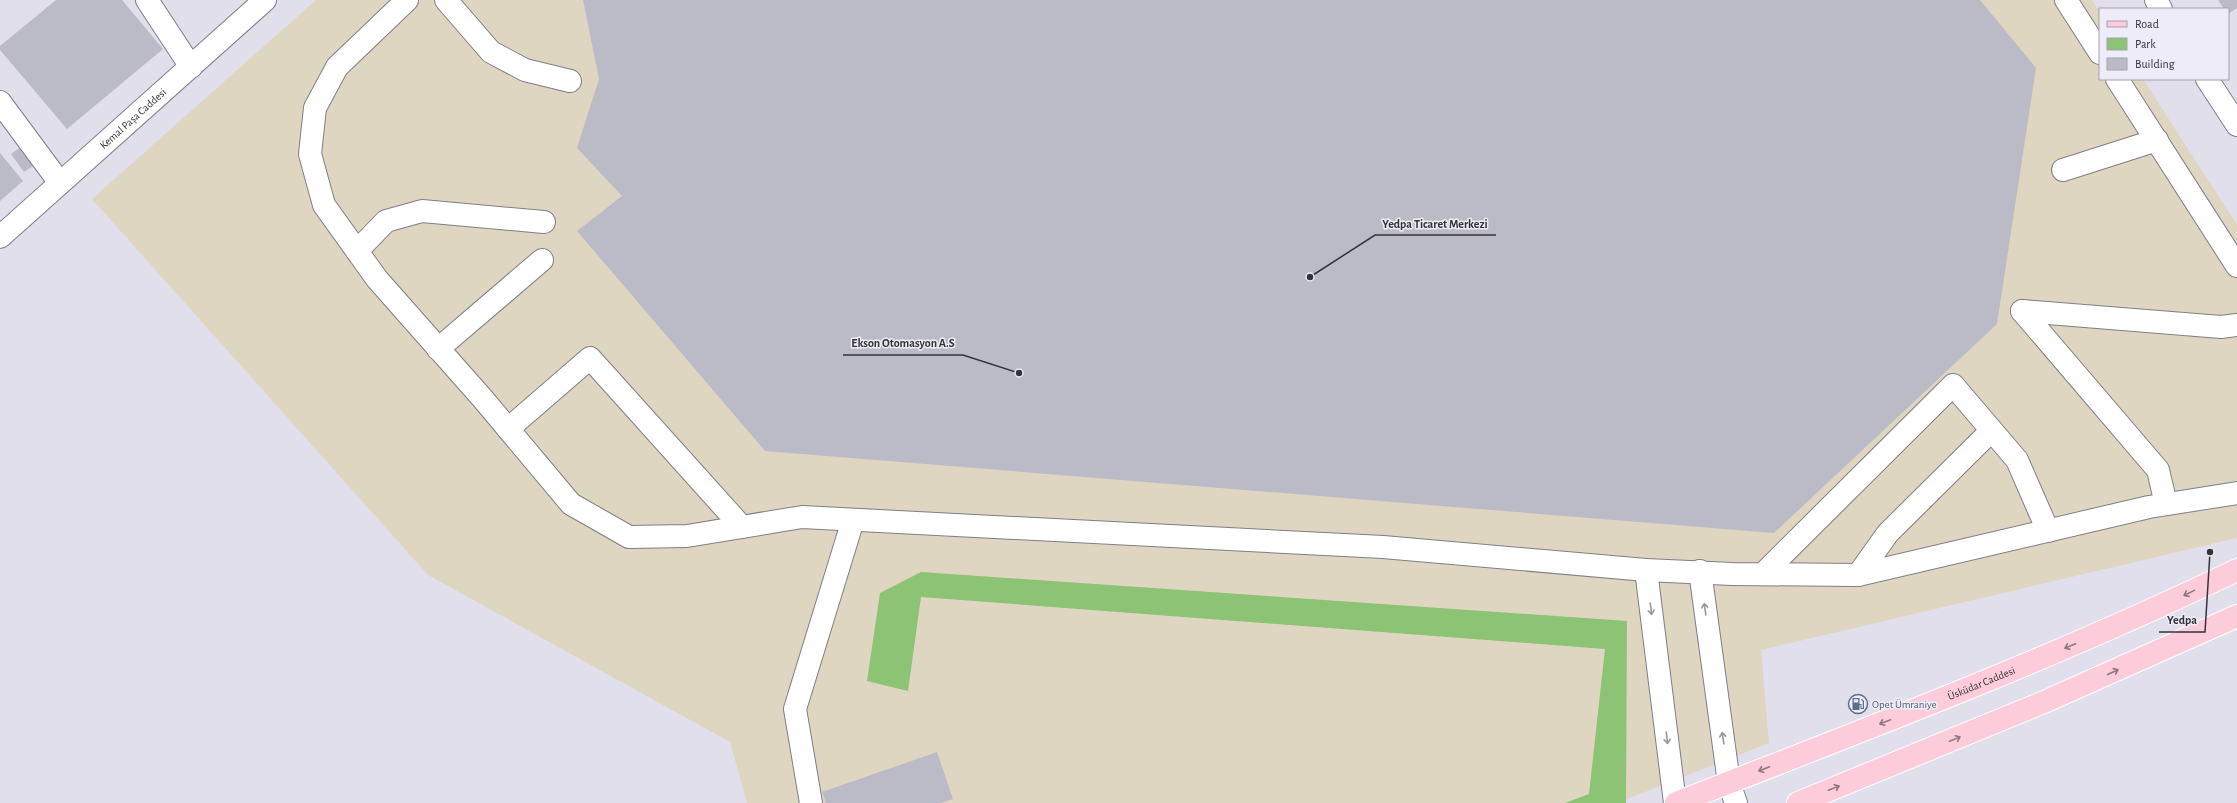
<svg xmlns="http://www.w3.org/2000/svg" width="2237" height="803" font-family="'Alegreya Sans',sans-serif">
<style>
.commercial{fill:#dfd6c1}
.green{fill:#8dc374}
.building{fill:#babbc6}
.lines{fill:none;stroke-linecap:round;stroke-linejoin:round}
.minor-casing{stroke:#7e7e88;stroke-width:24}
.major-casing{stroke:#fff;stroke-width:24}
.minor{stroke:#fff;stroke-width:22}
.major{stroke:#fdccda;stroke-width:22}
.oneway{stroke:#8e7881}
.oneway2{stroke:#99999c}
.labels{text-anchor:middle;stroke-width:3;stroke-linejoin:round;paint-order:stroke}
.street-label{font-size:11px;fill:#333338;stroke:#edecf8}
.service-label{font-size:11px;fill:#4e5e75;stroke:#edecf8;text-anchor:start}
.leader{fill:none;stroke:#333338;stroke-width:1.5}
.callout-dot{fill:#333338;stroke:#edecf8;stroke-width:1.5}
.callout-label{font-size:12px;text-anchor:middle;font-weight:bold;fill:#333338;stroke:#edecf8;stroke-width:3;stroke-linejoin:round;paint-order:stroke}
</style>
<rect width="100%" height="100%" fill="#e0dfeb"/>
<path class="commercial" d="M 316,0 L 2092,0 L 2100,12 L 2100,79 L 2143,79 L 2237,225 L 2237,538 L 1761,650 L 1769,743 L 1617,803 L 747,803 L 730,742 L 428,575 L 92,199 Z"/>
<path class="green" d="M 921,572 L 1627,621 L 1626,803 L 1565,803 L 1589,794 L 1605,649 L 921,597 L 908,691 L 867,681 L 880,593 Z"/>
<path class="building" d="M 56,0 L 122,0 L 163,49 L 67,129 L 0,50 L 0,46 Z
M 583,0 L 1980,0 L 2036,68 L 1997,324 L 1774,533 L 765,451 L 577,231 L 622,196 L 577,148 L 599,79 Z
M 2218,0 L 2237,0 L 2237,8 L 2228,14 L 2228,9 L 2224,9 Z
M 23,145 L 36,164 L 24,172 L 11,154 Z
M 0,153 L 23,181 L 0,201 Z
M 937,752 L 953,799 L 941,803 L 826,803 L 822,792 Z"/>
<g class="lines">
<g class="minor-casing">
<g id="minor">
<path d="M 147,0 L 191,67"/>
<path d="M 407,0 L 337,67 L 315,108 L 310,154 L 324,205 L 377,279 L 483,399 L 571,504 L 629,537 L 687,536 L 802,517 L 1383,547 L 1646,570 L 1732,574 L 1858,575 L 2149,507 L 2237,493"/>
<path d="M 446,0 L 491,52 L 525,70 L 570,81"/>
<path d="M 2066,0 L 2100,53"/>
<path d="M 2156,0 L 2161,9"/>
<path d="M 2117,79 L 2237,266"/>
<path d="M 2207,79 L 2237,125"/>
<path d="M 0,102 L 60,183"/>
<path d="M 2063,170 L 2157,140"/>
<path id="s1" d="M 0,237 L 265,0"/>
<path d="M 357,251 L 386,221 L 422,211 L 544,222"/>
<path d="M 2022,311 L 2158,470 L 2166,504"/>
<path d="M 2022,311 L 2221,327 L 2237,325"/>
<path d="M 438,349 L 542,260"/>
<path d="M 508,429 L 590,358 L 742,527"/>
<path d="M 1646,570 L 1675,803"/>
<path d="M 1700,571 L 1729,783 L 1736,803"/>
<path d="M 1763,574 L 1953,385 L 2017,460 L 2048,531"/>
<path d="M 1858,575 L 1888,533 L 1991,431"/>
<path d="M 811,803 L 795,709 L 853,520"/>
</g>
</g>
<g class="major-casing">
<g id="major">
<path id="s2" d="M 1676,803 C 1865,730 2054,658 2237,570"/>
<path d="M 1798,803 L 2044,702 L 2237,616"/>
</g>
</g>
<use href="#minor" class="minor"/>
<use href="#major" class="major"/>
</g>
<defs><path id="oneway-shaft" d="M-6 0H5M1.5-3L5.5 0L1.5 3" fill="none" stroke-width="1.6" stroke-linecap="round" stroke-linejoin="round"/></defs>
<g class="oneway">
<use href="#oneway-shaft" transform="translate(2189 593) rotate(154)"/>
<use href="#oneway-shaft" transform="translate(2070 646) rotate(157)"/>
<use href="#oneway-shaft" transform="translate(2113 672) rotate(-24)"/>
<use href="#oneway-shaft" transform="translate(1885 722) rotate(159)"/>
<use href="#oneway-shaft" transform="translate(1955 739) rotate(-22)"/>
<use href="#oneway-shaft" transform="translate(1764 769) rotate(159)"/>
<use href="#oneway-shaft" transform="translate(1834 788) rotate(-22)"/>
</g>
<g class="oneway2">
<use href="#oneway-shaft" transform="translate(1651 609) rotate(83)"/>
<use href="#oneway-shaft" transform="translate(1705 609) rotate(-98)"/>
<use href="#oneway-shaft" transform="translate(1667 738) rotate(83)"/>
<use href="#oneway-shaft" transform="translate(1723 738) rotate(-98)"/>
</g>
<defs>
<g id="fuel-ring" transform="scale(1)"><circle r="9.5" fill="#edecf8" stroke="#5c6f8a" stroke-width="1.5"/><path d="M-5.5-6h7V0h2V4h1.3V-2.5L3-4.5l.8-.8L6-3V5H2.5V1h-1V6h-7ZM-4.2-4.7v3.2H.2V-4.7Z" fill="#5c6f8a"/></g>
</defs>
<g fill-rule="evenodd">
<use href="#fuel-ring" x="1858" y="704"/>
</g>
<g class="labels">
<g class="street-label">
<text dy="4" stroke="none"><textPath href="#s1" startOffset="178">Kemal Paşa Caddesi</textPath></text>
<text dy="4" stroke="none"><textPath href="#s2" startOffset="328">Üsküdar Caddesi</textPath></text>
</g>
<g class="service-label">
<text x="1872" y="708">Opet Ümraniye</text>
</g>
</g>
<path class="leader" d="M1310 277L1375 235H1496M1019 373L963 355H843M2210 552L2205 632H2159"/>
<g class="callout-dot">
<circle cx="1310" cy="277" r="4"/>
<circle cx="1019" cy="373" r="4"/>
<circle cx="2210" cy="552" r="4"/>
</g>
<g class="callout-label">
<text x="1435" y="228">Yedpa Ticaret Merkezi</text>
<text x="903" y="347">Ekson Otomasyon A.S</text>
<text x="2182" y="624">Yedpa</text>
</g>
<rect x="2099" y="8" width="130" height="72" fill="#edecf8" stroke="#a3a2ab"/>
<rect x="2107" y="21" width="20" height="6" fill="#fdccda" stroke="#a3a2ab"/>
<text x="2135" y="28" font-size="12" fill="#333338">Road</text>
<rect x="2107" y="38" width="20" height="12" fill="#8dc374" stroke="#a3a2ab"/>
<text x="2135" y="48" font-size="12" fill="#333338">Park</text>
<rect x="2107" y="58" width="20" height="12" fill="#babbc6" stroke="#a3a2ab"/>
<text x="2135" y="68" font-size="12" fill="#333338">Building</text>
</svg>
